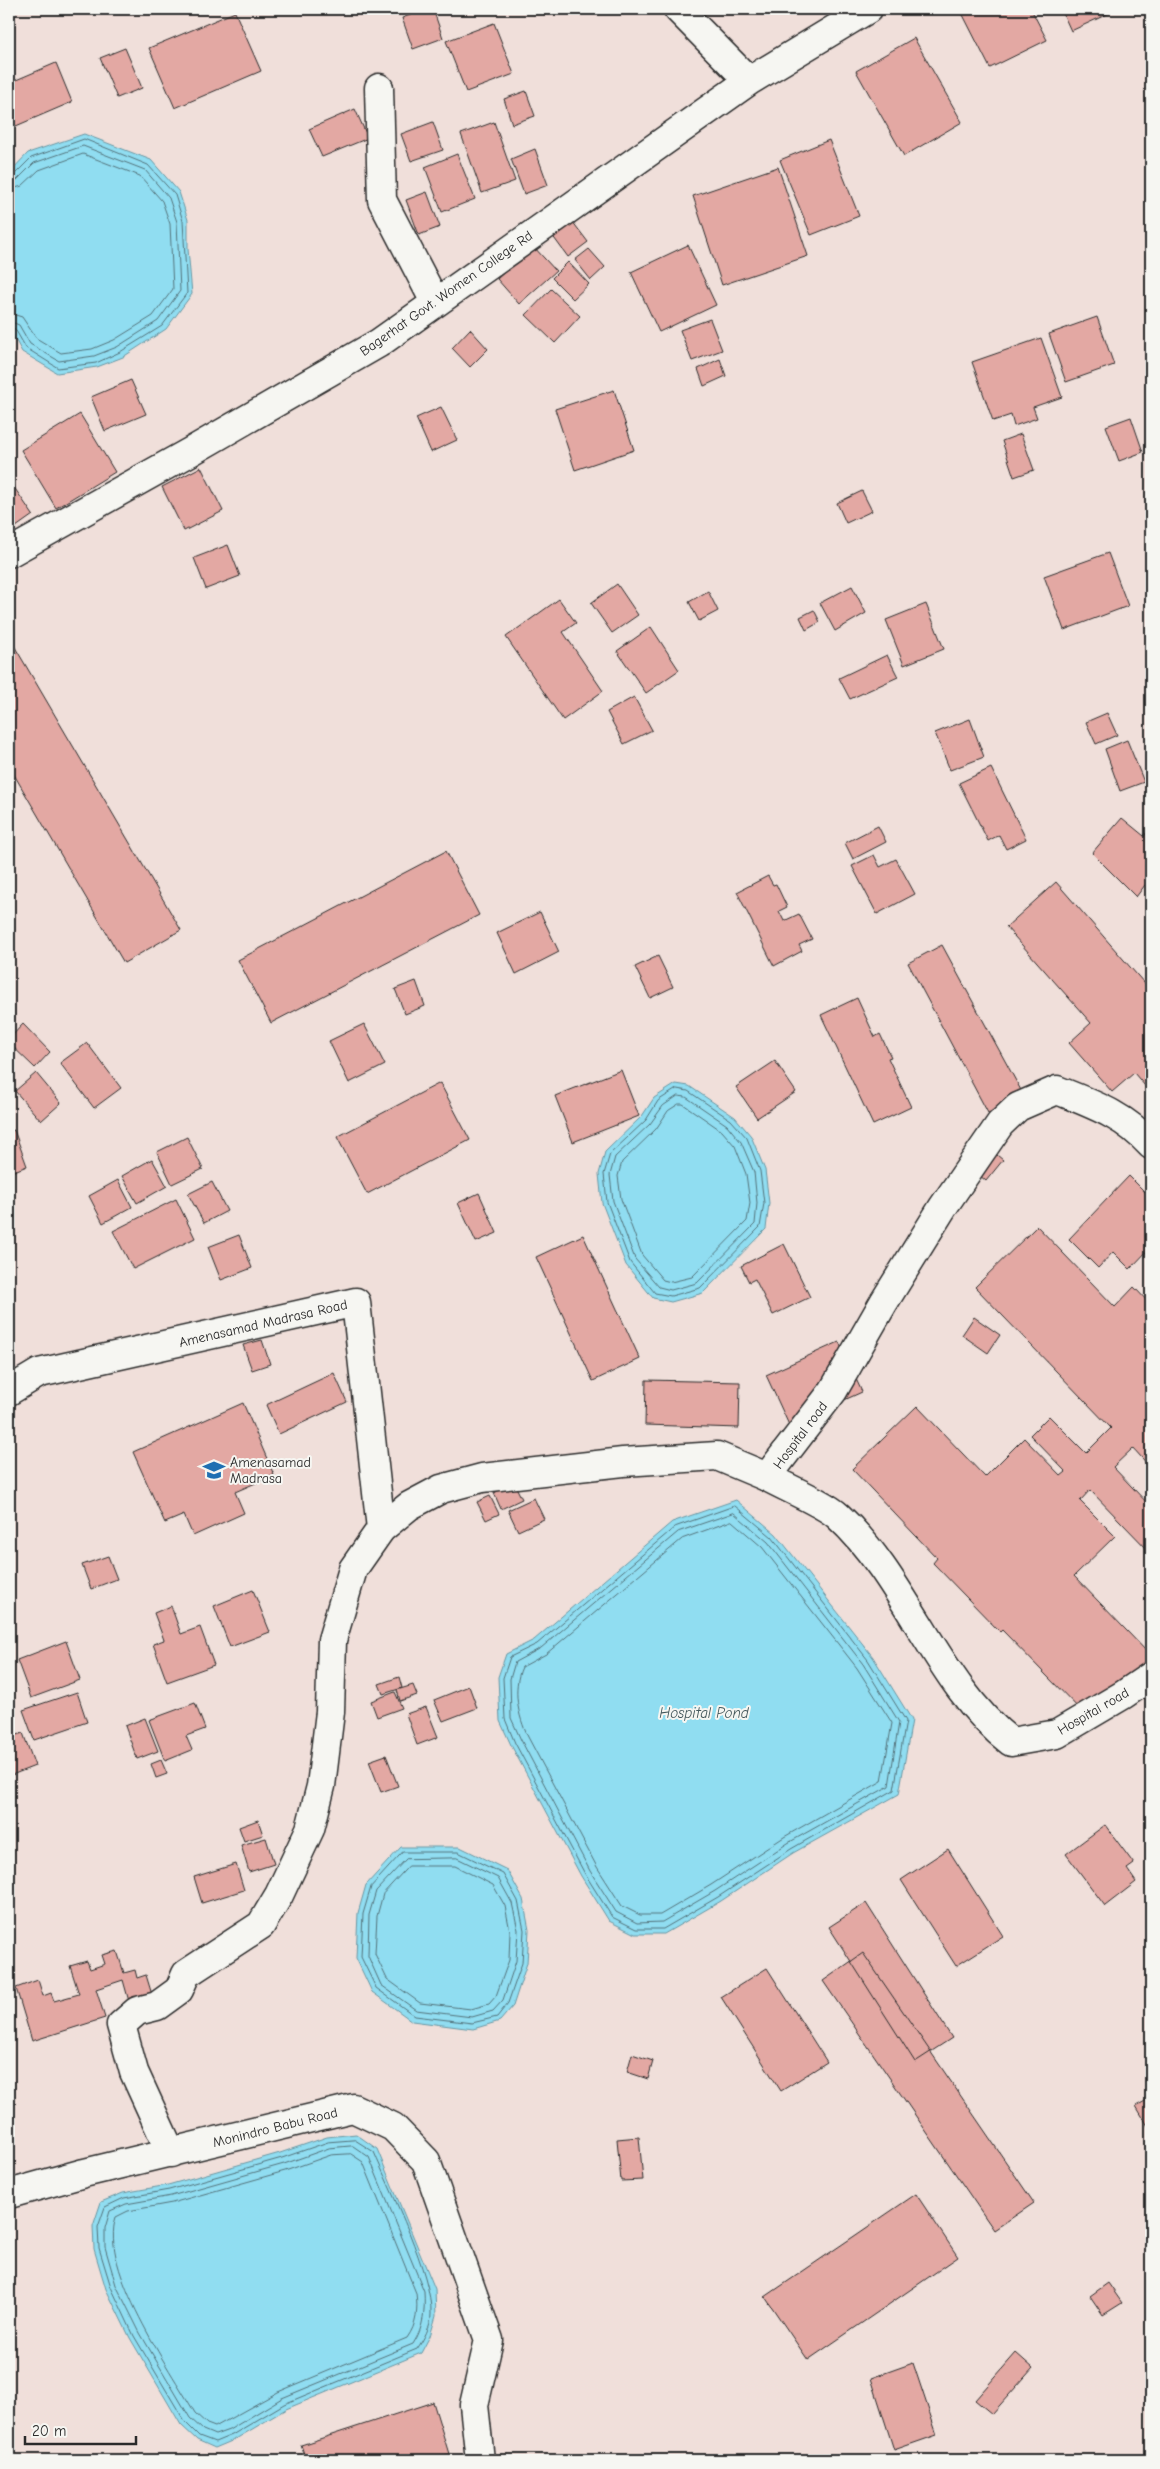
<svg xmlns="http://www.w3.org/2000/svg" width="1160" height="2469" font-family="'Comic Neue',sans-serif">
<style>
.water{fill:#90ddf1;stroke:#6896a2}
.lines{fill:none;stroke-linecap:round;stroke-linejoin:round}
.shore{stroke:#53727a;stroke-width:1}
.building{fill:#e3a8a3;stroke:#2b2b2b}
.minor-casing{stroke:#2b2b2b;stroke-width:31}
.tertiary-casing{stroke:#2b2b2b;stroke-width:31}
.minor{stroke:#f6f6f2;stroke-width:28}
.tertiary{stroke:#f6f6f2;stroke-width:28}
.labels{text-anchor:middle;stroke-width:4;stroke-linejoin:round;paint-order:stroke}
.street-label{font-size:14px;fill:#2b2b2b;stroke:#f6f6f2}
.poi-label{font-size:14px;fill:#2b2b2b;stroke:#f6f6f2;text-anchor:start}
.water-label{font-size:15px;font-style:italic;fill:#44585c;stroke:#f6f6f2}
</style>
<rect width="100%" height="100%" fill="#f0dfda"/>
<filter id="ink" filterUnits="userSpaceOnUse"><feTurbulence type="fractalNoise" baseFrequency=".02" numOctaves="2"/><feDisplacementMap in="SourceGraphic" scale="10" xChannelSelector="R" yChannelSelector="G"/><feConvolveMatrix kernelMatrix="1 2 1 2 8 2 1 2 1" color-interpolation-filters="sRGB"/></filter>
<g filter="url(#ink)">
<path class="water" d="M 84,134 L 151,160 L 179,192 L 188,220 L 188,249 L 192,294 L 166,329 L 123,357 L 97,367 L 57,373 L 22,352 L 9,328 L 9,173 L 28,153 Z
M 676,1084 L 689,1086 L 735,1117 L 751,1136 L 765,1170 L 769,1203 L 766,1229 L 703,1293 L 671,1302 L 653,1298 L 626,1265 L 602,1203 L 599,1174 L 605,1152 L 642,1116 L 654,1098 Z
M 736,1500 L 776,1534 L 873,1657 L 912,1720 L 899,1794 L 793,1853 L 721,1901 L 664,1934 L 635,1934 L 609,1921 L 581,1876 L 511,1745 L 500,1721 L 498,1677 L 506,1654 L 534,1640 L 672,1522 Z
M 401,1847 L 460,1847 L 507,1870 L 523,1899 L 529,1930 L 527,1963 L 513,2006 L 500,2021 L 473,2029 L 412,2021 L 372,1992 L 356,1958 L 358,1913 L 366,1885 Z
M 356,2134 L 377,2149 L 435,2289 L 436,2316 L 430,2336 L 421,2353 L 286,2409 L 234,2440 L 215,2448 L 197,2440 L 181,2425 L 130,2338 L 106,2289 L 94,2249 L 93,2226 L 101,2202 L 123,2193 L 168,2185 L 280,2153 L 327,2137 Z"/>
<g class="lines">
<path class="shore" d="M 9,176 L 14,175 L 31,158 L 84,139 L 148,165 L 175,195 L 183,221 L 187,293 L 162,326 L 120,352 L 96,363 L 58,368 L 26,348 L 15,329 L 9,327
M 9,182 L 17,180 L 34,163 L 83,146 L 145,170 L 169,198 L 177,222 L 180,291 L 158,321 L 117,347 L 94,356 L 59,361 L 30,344 L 19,325 L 9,321
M 9,190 L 22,186 L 39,170 L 83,154 L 140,176 L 162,201 L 170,224 L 173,289 L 153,316 L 114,340 L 92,349 L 61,353 L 36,338 L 22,317 L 9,313
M 677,1089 L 688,1091 L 731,1120 L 747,1138 L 760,1171 L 764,1203 L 760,1227 L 700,1288 L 671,1296 L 655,1293 L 630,1262 L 607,1202 L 604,1174 L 610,1154 L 646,1120 L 658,1101 Z
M 678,1096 L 686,1097 L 727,1125 L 741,1142 L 754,1172 L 757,1203 L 755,1224 L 697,1283 L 671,1290 L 659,1287 L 635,1259 L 613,1201 L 610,1175 L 615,1157 L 650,1124 L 663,1106 Z
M 679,1104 L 683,1104 L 722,1131 L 735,1146 L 746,1174 L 750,1203 L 747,1221 L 692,1277 L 671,1282 L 663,1280 L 642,1255 L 621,1199 L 618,1176 L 622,1162 L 656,1129 L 668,1111 Z
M 735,1506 L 772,1537 L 868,1660 L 906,1721 L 894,1790 L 791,1849 L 718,1897 L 663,1929 L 636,1929 L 612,1917 L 585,1874 L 515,1743 L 505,1719 L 503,1678 L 510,1657 L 537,1644 L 675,1527 Z
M 734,1513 L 768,1542 L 863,1664 L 899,1722 L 889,1786 L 788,1843 L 715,1891 L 662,1922 L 637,1923 L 616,1912 L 590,1871 L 521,1740 L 511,1718 L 510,1679 L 515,1662 L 541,1648 L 678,1532 Z
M 732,1521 L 762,1547 L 857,1668 L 892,1723 L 882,1781 L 784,1837 L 711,1885 L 660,1915 L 640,1915 L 622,1906 L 597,1867 L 528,1737 C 518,1716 512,1689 522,1667 L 546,1654 L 682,1539 Z
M 403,1852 L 458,1852 L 503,1874 L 518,1901 L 524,1930 L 522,1963 L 508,2003 L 497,2017 L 472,2023 L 415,2016 L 376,1988 L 361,1957 L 363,1914 L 371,1887 Z
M 457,1858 L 498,1878 L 512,1903 L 518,1930 L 516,1961 L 503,2000 L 493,2011 L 472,2017 L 416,2010 L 381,1985 L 368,1956 L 369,1915 L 376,1891 L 406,1859 Z
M 409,1866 L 455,1866 L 493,1885 L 505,1906 L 510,1931 L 509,1960 L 496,1996 L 489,2004 L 471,2009 L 420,2003 L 387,1979 L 375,1954 L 377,1916 L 383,1894 Z
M 355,2140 L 374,2152 C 390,2190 433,2276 431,2314 C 431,2326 424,2339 417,2349 L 284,2404 L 232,2435 L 215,2442 L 199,2436 L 185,2422 L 134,2336 L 111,2287 L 99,2248 L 98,2227 L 105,2207 L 124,2198 L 169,2190 L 282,2158 L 328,2142 Z
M 353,2146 L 369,2157 L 424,2291 C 425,2311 424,2327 413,2344 L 282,2398 L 229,2430 L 215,2435 L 203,2430 L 190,2418 L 140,2333 L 116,2285 L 105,2247 L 105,2228 L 110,2211 L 126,2204 L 171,2196 L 284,2164 L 329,2148 Z
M 351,2154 L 363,2162 L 416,2293 C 418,2310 417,2324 407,2338 L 278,2392 L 215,2427 L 207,2424 L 195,2413 C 169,2368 99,2268 116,2217 L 128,2211 L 172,2203 L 285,2171 L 331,2155 Z"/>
</g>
<path class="building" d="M 427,9 L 433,9 L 443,38 L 413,49 L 402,18 Z
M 960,9 L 1031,9 L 1047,40 L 990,68 Z
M 1061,9 L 1110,9 L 1112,12 L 1071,31 Z
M 235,12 L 261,71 L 175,108 L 149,48 Z
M 494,23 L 514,74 L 466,92 L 446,41 Z
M 914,38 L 962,122 L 904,156 L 856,71 Z
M 125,48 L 142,88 L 117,98 L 100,58 Z
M 56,63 L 72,102 L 9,129 L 9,83 Z
M 526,91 L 535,116 L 512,124 L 504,99 Z
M 355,109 L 368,138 L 322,157 L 309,129 Z
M 433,122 L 443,150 L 411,161 L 401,134 Z
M 494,122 L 515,181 L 482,193 L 461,134 Z
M 829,140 L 859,216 L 811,235 L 780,160 Z
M 535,149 L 548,185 L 524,194 L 511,159 Z
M 457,154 L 475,199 L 442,212 L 425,167 Z
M 778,167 L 808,256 L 722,285 L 693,196 Z
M 427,192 L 440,227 L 419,235 L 406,200 Z
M 569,217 L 588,242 L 568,257 L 549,231 Z
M 688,245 L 716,305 L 659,332 L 631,272 Z
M 533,246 L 556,271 L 519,304 L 497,279 Z
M 589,249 L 605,267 L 591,280 L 575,260 Z
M 568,262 L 589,284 L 573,299 L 552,278 Z
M 551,289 L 580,316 L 555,343 L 526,315 Z
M 1097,317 L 1114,365 L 1066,382 L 1049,334 Z
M 710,319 L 722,350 L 692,361 L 680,330 Z
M 470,329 L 488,349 L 470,367 L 452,348 Z
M 1041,338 L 1062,397 L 1033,407 L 1037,418 L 1014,426 L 1011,415 L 993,421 L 972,362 Z
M 720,359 L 726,376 L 704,386 L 698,369 Z
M 131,380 L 146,414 L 105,431 L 91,397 Z
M 614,390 L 634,450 L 575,470 L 555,409 Z
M 441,407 L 457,440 L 431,452 L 416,418 Z
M 80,414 L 115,472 L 56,508 L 21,450 Z
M 1131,417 L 1143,452 L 1119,461 L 1106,426 Z
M 1021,434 L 1034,470 L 1014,477 L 1002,441 Z
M 201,467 L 223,511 L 184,531 L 162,487 Z
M 9,480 L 33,515 L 9,532 Z
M 862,491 L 872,511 L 846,523 L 837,503 Z
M 228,545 L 240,576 L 206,589 L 194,558 Z
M 1108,553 L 1128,606 L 1064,630 L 1044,576 Z
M 617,584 L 638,615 L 612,633 L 591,603 Z
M 852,586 L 866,613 L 835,631 L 820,603 Z
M 708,591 L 718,611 L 699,621 L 689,602 Z
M 559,599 L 576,623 L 563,632 L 603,691 L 563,720 L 506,637 Z
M 926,604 L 944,649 L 904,665 L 886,620 Z
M 814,610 L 820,622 L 806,630 L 800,617 Z
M 651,627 L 679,670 L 646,693 L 617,651 Z
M 9,637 L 181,930 L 124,963 L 9,766 Z
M 887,655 L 898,677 L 850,699 L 839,678 Z
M 634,697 L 652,730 L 624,744 L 607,712 Z
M 1107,713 L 1117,735 L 1096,744 L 1086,722 Z
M 970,719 L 984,757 L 950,770 L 935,733 Z
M 1127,740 L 1144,782 L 1120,791 L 1105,749 Z
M 991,768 L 1026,839 L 1006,849 L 999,835 L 988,841 L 959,783 Z
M 1122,818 L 1144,836 L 1151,827 L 1151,885 L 1145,885 L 1136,897 L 1092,853 Z
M 878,826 L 886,842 L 853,859 L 845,843 Z
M 446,851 L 479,915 L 271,1023 L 238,960 Z
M 874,855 L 880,867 L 896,859 L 915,894 L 877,914 L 852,866 Z
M 768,876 L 773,885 L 776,884 L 787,907 L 779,911 L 784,921 L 799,914 L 812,939 L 799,945 L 802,951 L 774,966 L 737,892 Z
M 1056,882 L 1151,991 L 1151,1093 L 1134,1073 L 1112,1092 L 1069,1043 L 1091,1023 L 1006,927 Z
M 540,912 L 559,952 L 516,974 L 497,933 Z
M 942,945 L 1023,1094 L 988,1113 L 908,963 Z
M 658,956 L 673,987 L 650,998 L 635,967 Z
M 416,981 L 425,1006 L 405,1014 L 395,989 Z
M 857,998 L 875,1037 L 880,1034 L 891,1057 L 888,1058 L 911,1107 L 873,1125 L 821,1015 Z
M 23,1024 L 50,1052 L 35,1068 L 9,1043 L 9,1039 Z
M 364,1024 L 385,1065 L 349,1083 L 329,1041 Z
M 87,1043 L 121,1088 L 94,1108 L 60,1063 Z
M 775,1061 L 796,1092 L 757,1118 L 736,1087 Z
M 621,1070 L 639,1116 L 573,1142 L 555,1096 Z
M 36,1073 L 61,1103 L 41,1121 L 15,1091 Z
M 440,1083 L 470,1140 L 367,1194 L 337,1137 Z
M 14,1130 L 27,1166 L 9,1173 L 9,1132 Z
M 187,1137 L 203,1169 L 172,1184 L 157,1152 Z
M 980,1141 L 1003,1160 L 986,1181 L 963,1161 Z
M 152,1159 L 167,1186 L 137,1203 L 122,1176 Z
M 1129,1176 L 1151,1198 L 1151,1247 L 1130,1269 L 1113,1252 L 1098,1268 L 1069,1239 Z
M 118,1180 L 132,1207 L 103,1223 L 89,1196 Z
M 212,1182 L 227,1211 L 204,1223 L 188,1194 Z
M 479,1193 L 497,1233 L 476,1242 L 458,1203 Z
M 176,1199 L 195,1238 L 133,1269 L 113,1231 Z
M 1037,1226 L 1115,1307 L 1134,1287 L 1151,1305 L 1151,1468 L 1133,1448 L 1113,1467 L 1151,1507 L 1151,1553 L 1090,1490 L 1080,1501 L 1115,1536 L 1074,1576 L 1151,1656 L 1151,1659 L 1089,1719 L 1002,1630 L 1000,1632 L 933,1563 L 937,1558 L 852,1469 L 917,1406 L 985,1477 L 1024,1438 L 1061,1476 L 1066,1472 L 1030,1435 L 1049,1416 L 1086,1453 L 1111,1428 L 975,1287 Z
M 239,1235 L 252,1268 L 221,1280 L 208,1247 Z
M 583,1235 L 640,1359 L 593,1381 L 536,1257 Z
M 784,1244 L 810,1297 L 773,1315 L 755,1279 L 749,1282 L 741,1266 Z
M 974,1317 L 1000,1335 L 988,1353 L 962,1335 Z
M 262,1340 L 270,1364 L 252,1370 L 243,1345 Z
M 839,1342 L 862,1392 L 789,1425 L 766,1375 Z
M 334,1373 L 347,1402 L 279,1434 L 266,1405 Z
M 646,1380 L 740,1382 L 739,1428 L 645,1425 Z
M 243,1403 L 274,1475 L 235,1492 L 244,1513 L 193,1536 L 184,1515 L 165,1523 L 133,1452 Z
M 514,1483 L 522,1499 L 501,1509 L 494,1493 Z
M 490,1496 L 499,1514 L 486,1520 L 477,1502 Z
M 534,1498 L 544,1519 L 518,1531 L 508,1510 Z
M 108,1556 L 117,1579 L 91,1589 L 82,1565 Z
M 253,1590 L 270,1632 L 230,1647 L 214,1606 Z
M 171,1606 L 181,1634 L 200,1627 L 214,1665 L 167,1682 L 153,1644 L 164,1640 L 154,1613 Z
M 66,1641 L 80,1680 L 31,1698 L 17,1660 Z
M 399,1677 L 402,1688 L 383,1694 L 379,1684 Z
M 413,1685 L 417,1695 L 400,1701 L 397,1690 Z
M 469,1686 L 477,1708 L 443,1721 L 434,1700 Z
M 77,1692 L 87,1722 L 34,1740 L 23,1710 Z
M 395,1692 L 402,1708 L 377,1717 L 371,1701 Z
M 195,1703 L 205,1729 L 186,1736 L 192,1750 L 165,1761 L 149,1720 Z
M 426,1707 L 438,1737 L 417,1745 L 406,1714 Z
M 145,1718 L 158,1751 L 137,1759 L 125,1726 Z
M 23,1733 L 35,1766 L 9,1776 L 9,1738 Z
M 386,1755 L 398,1786 L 381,1792 L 369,1761 Z
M 161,1760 L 167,1774 L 156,1778 L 151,1764 Z
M 258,1820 L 263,1835 L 244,1841 L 239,1827 Z
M 1105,1825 L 1134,1864 L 1127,1869 L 1136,1882 L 1105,1906 L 1066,1854 Z
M 266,1838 L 274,1864 L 249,1872 L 241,1845 Z
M 948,1849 L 1003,1936 L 956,1966 L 901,1880 Z
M 236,1864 L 244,1890 L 202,1903 L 194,1877 Z
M 866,1903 L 952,2038 L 915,2062 L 829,1927 Z
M 117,1951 L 124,1973 L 135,1970 L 137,1978 L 146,1975 L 153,1998 L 130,2005 L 123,1980 L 96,1989 L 105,2018 L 32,2041 L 16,1988 L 38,1980 L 43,1996 L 51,1993 L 54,2001 L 79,1994 L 70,1966 L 87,1961 L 90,1969 L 105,1964 L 102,1955 Z
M 863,1953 L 1034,2203 L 994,2230 L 823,1981 Z
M 767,1968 L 827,2062 L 781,2091 L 721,1997 Z
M 632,2054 L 653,2061 L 648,2079 L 627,2072 Z
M 1151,2098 L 1151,2131 L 1136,2106 Z
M 639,2137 L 643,2180 L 621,2181 L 617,2139 Z
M 916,2194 L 958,2257 L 808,2360 L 765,2297 Z
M 1108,2283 L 1122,2303 L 1103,2315 L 1090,2296 Z
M 1016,2353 L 1033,2368 L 992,2414 L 975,2400 Z
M 913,2363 L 937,2435 L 894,2450 L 871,2378 Z
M 433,2402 L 449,2454 L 429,2460 L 306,2460 L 301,2445 Z"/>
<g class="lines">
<g class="minor-casing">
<path id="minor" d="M 171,2153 L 134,2072 L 121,2025 L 137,2011 L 157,2006 L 179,1990 L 186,1974 L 261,1925 L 279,1895 L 310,1829 L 321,1786 L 330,1712 L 332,1640 L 353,1569 L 381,1529 L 409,1506 L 441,1489 L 482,1478 L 623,1462 L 717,1456 L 767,1477
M 9,2194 L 84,2173 L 353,2108 L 393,2127 L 426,2161 L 489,2340 L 474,2405 L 480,2460"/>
</g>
<g class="tertiary-casing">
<path id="tertiary" d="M 678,9 L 749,81
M 379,88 L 382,200 L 435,302
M 9,553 L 190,452 L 379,343 L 749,81 L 868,9
M 1151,1145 C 1124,1115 1094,1105 1057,1090 L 1018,1107 L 1000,1124 L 943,1207 L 884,1302 L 833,1391 L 767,1477 C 785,1487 825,1504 838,1516 C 907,1579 938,1686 1011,1742 L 1057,1734 L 1123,1695 L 1151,1676
M 9,1391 L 39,1373 L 356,1302 L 381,1529"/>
</g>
<use href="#minor" class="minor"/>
<use href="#tertiary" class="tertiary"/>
</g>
</g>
<defs>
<g id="school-bare" transform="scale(1.725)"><path d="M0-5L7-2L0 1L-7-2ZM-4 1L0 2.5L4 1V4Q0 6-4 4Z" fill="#1f6fb2" stroke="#f6f6f2" stroke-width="2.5" paint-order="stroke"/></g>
</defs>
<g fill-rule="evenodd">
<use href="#school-bare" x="214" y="1470"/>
</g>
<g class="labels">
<g class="street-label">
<text transform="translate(446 293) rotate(-35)" y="5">Bagerhat Govt. Women College Rd</text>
<text transform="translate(263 1323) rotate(-13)" y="5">Amenasamad Madrasa Road</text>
<text transform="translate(800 1435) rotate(-53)" y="5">Hospital road</text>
<text transform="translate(1093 1711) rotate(-30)" y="5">Hospital road</text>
<text transform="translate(275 2127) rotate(-14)" y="5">Monindro Babu Road</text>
</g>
<g class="poi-label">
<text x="230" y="1467">Amenasamad<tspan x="230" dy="16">Madrasa</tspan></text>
</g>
<g class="water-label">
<text x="704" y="1718">Hospital Pond</text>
</g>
</g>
<rect width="1160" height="2469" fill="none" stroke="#f6f6f2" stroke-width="30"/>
<rect x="15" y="15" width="1130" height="2439" fill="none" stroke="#2b2b2b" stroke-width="2" filter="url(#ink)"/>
<path d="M25 2436v8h111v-8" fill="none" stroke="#2b2b2b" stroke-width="2.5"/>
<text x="32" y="2436" font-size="15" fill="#2b2b2b" stroke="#f6f6f2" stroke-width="4" paint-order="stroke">20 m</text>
</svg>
